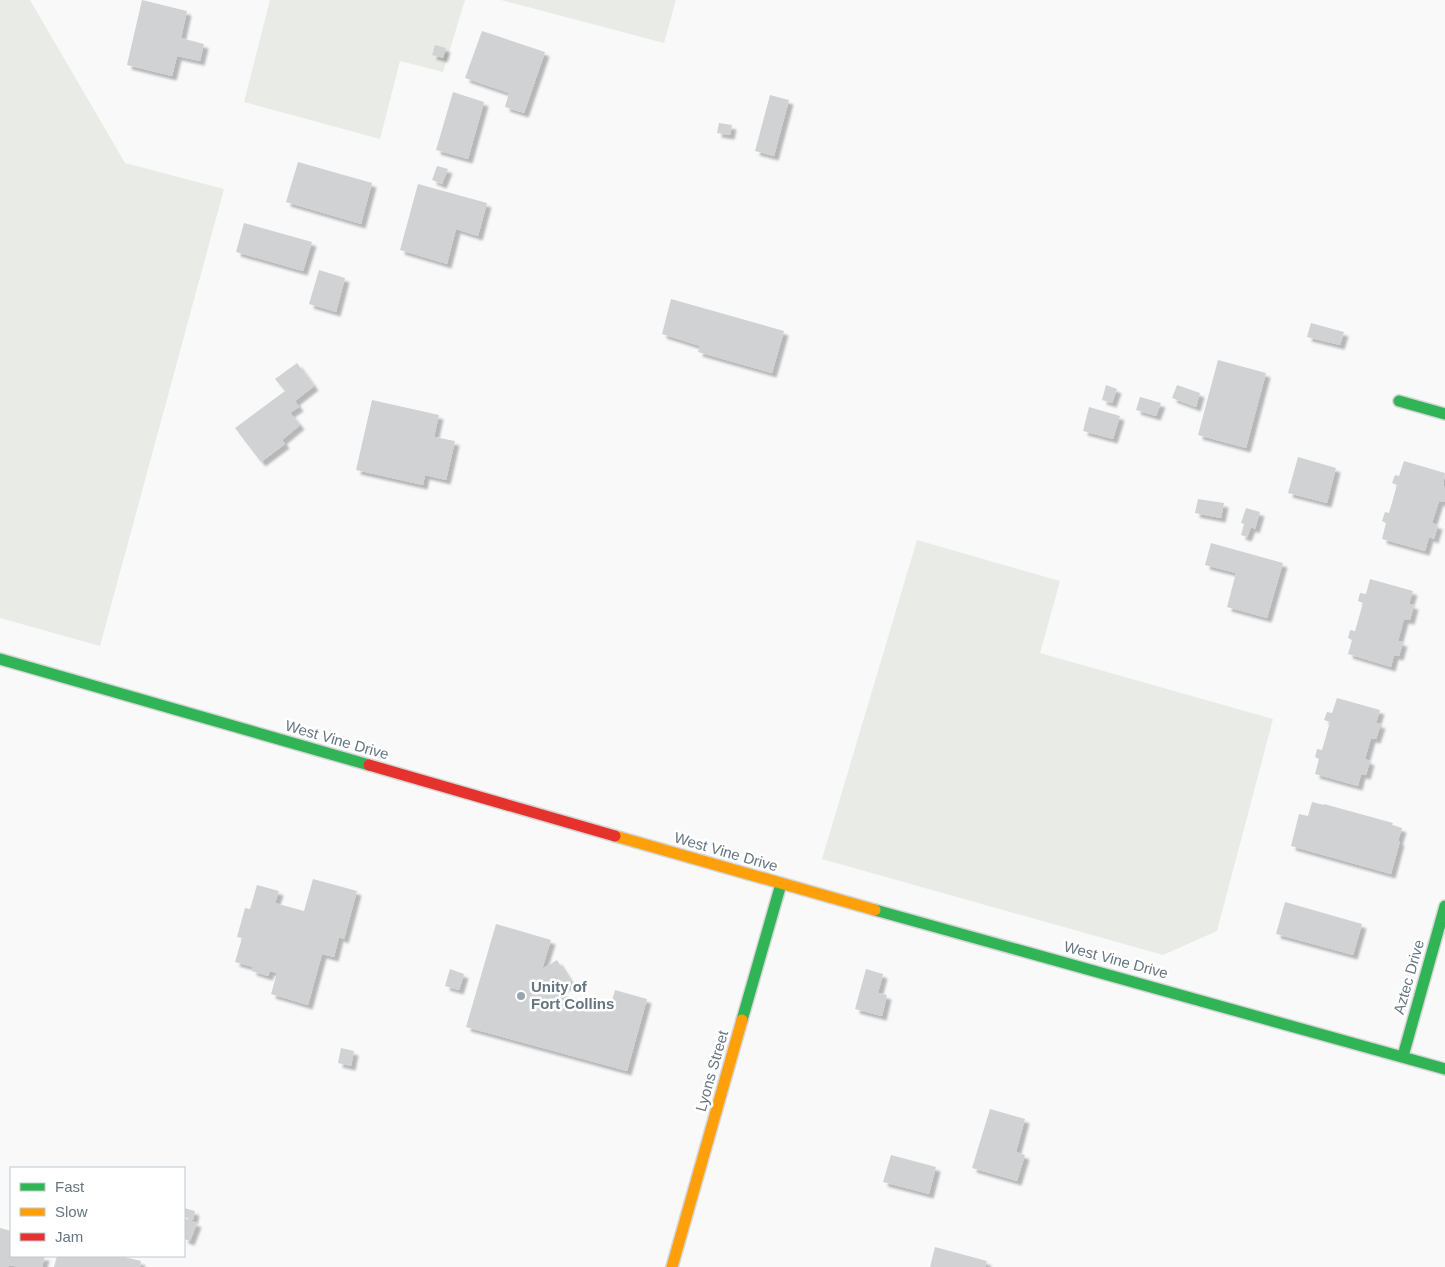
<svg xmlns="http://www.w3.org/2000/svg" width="1445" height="1267" font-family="Helvetica,sans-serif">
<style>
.green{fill:#e8ebe6}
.building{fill:#d0d2d3;filter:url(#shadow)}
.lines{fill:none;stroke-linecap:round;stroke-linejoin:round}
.fast-casing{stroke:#d5d6d7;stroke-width:14}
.slow-casing{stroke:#d5d6d7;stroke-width:14}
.jam-casing{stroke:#d5d6d7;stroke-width:14}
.fast{stroke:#30b455;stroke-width:11}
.slow{stroke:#ff9f0a;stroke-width:11}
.jam{stroke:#e5322d;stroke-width:11}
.poi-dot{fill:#99a4ac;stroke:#fff;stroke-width:2}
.labels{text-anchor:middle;stroke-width:5;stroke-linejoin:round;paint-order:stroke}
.street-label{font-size:15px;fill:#657683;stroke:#fff}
.poi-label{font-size:15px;font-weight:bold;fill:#657683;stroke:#fff;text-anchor:start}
</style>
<defs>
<filter id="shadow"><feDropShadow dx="4.5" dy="4.5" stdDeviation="1" flood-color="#0004"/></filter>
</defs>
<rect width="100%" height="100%" fill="#f9f9f9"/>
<path class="green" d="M 0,0 L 30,0 L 125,163 L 224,189 L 100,646 L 0,618 Z
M 270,0 L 465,0 L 443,72 L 400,61 L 380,139 L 244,102 Z
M 501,0 L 676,0 L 664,43 Z
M 917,540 L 1060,581 L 1040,653 L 1273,719 L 1217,931 L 1163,955 L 822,859 Z"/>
<path class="building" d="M 142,0 L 187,11 L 181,38 L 204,44 L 200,61 L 177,56 L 172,76 L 127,65 Z
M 482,31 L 545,52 L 524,113 L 505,107 L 509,93 L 465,78 Z
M 435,45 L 446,48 L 443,58 L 432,55 Z
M 453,92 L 484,102 L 468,159 L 436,150 Z
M 770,95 L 789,100 L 774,156 L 755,151 Z
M 719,123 L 732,125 L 730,135 L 717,133 Z
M 298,162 L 372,183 L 361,224 L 286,202 Z
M 437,166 L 448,169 L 442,184 L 432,180 Z
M 418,184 L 487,203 L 478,236 L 456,229 L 447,264 L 400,250 Z
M 244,223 L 312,242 L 303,271 L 236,252 Z
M 319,270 L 345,278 L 336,312 L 309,304 Z
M 671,299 L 784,331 L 772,373 L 698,352 L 700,346 L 662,334 Z
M 1311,323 L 1344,332 L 1340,345 L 1307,337 Z
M 1218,360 L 1266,373 L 1246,448 L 1198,435 Z
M 297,363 L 314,386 L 295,401 L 299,407 L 290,413 L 300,425 L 282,440 L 285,444 L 261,462 L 235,428 L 285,391 L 275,379 Z
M 1106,385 L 1117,389 L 1112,403 L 1102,400 Z
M 1177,385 L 1200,393 L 1196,407 L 1172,398 Z
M 1140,397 L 1161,403 L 1156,416 L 1136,410 Z
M 372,400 L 439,415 L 434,437 L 455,441 L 446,480 L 425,475 L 423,485 L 356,470 Z
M 1089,407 L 1120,416 L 1113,439 L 1083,431 Z
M 1298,457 L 1336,468 L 1327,503 L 1288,493 Z
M 1404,461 L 1445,473 L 1443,486 L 1445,486 L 1445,498 L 1444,502 L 1439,501 L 1432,523 L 1438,525 L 1434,539 L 1429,537 L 1425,551 L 1382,539 L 1386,523 L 1382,521 L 1385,512 L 1389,513 L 1397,485 L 1392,483 L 1395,475 L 1399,476 Z
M 1198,499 L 1224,503 L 1221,518 L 1195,513 Z
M 1246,508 L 1260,512 L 1255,529 L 1251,527 L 1247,537 L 1241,535 L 1244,524 L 1241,523 Z
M 1211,543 L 1283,563 L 1267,618 L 1227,607 L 1236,573 L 1205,565 Z
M 1370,579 L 1413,591 L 1409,604 L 1414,605 L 1410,620 L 1404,619 L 1398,641 L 1403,642 L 1399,656 L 1394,655 L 1391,667 L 1348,654 L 1352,640 L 1348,638 L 1350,630 L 1355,631 L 1363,603 L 1358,601 L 1360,593 L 1366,594 Z
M 1337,698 L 1380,710 L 1376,723 L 1381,724 L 1376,739 L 1371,738 L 1365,759 L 1370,761 L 1366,775 L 1361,774 L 1358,786 L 1315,774 L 1319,759 L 1315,757 L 1317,749 L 1322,750 L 1330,722 L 1324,720 L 1327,712 L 1332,713 Z
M 1312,802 L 1324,805 L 1324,804 L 1393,823 L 1392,825 L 1402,828 L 1398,841 L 1400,841 L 1391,874 L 1291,846 L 1299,814 L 1308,816 Z
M 313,879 L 357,891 L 344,939 L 339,937 L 334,957 L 322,954 L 308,1005 L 271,994 L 277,973 L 270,971 L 268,976 L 252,971 L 253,967 L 235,962 L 242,938 L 237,937 L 245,908 L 250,909 L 257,885 L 279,891 L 275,903 L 304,911 Z
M 1285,902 L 1362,924 L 1353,955 L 1276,934 Z
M 496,924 L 551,940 L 542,969 L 557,960 L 571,982 L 555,993 L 610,1008 L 615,990 L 647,999 L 627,1071 L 466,1027 Z
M 450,969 L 464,974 L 459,990 L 445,986 Z
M 866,969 L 883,974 L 878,993 L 887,995 L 882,1016 L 855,1009 Z
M 341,1048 L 354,1051 L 351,1066 L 338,1063 Z
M 990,1109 L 1025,1119 L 1016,1152 L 1025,1155 L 1017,1181 L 972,1168 Z
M 891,1155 L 936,1167 L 929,1194 L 883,1182 Z
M 184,1208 L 195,1211 L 193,1220 L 184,1217 Z
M 184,1218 L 197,1223 L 190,1241 L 184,1239 Z
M 0,1228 L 11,1231 L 11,1256 L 45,1256 L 42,1267 L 19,1267 L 9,1265 L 8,1267 L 0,1267 Z
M 935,1247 L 987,1261 L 985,1267 L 930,1267 Z
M 57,1256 L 120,1256 L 141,1261 L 140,1267 L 54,1267 Z"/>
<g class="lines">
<g class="fast-casing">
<path id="fast" d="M 1399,401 L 1445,414
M 0,659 L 369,765
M 875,910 L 1445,1069
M 742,1020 L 781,884
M 1403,1056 L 1445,906"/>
</g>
<g class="slow-casing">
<path id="slow" d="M 615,836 L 875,910
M 672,1267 L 742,1020"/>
</g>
<g class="jam-casing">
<path id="jam" d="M 369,765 L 615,836"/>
</g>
<use href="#fast" class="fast"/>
<use href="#slow" class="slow"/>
<use href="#jam" class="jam"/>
</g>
<circle class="poi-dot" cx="521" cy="996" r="5"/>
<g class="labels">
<g class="street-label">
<text transform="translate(337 740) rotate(16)" y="5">West Vine Drive</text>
<text transform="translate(726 852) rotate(16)" y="5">West Vine Drive</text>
<text transform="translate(1116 960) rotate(15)" y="5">West Vine Drive</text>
<text transform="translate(1409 977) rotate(-74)" y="5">Aztec Drive</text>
<text transform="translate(712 1071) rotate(-74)" y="5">Lyons Street</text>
</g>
<g class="poi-label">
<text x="531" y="992">Unity of<tspan x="531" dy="17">Fort Collins</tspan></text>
</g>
</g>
<rect x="10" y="1167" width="175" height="90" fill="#ffffff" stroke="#c1c8cd"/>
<rect x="20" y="1183" width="25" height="8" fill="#30b455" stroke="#c1c8cd"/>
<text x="55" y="1192" font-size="15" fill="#657683">Fast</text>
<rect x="20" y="1208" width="25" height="8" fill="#ff9f0a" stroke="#c1c8cd"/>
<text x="55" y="1217" font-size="15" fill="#657683">Slow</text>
<rect x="20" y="1233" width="25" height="8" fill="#e5322d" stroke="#c1c8cd"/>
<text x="55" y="1242" font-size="15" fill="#657683">Jam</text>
</svg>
